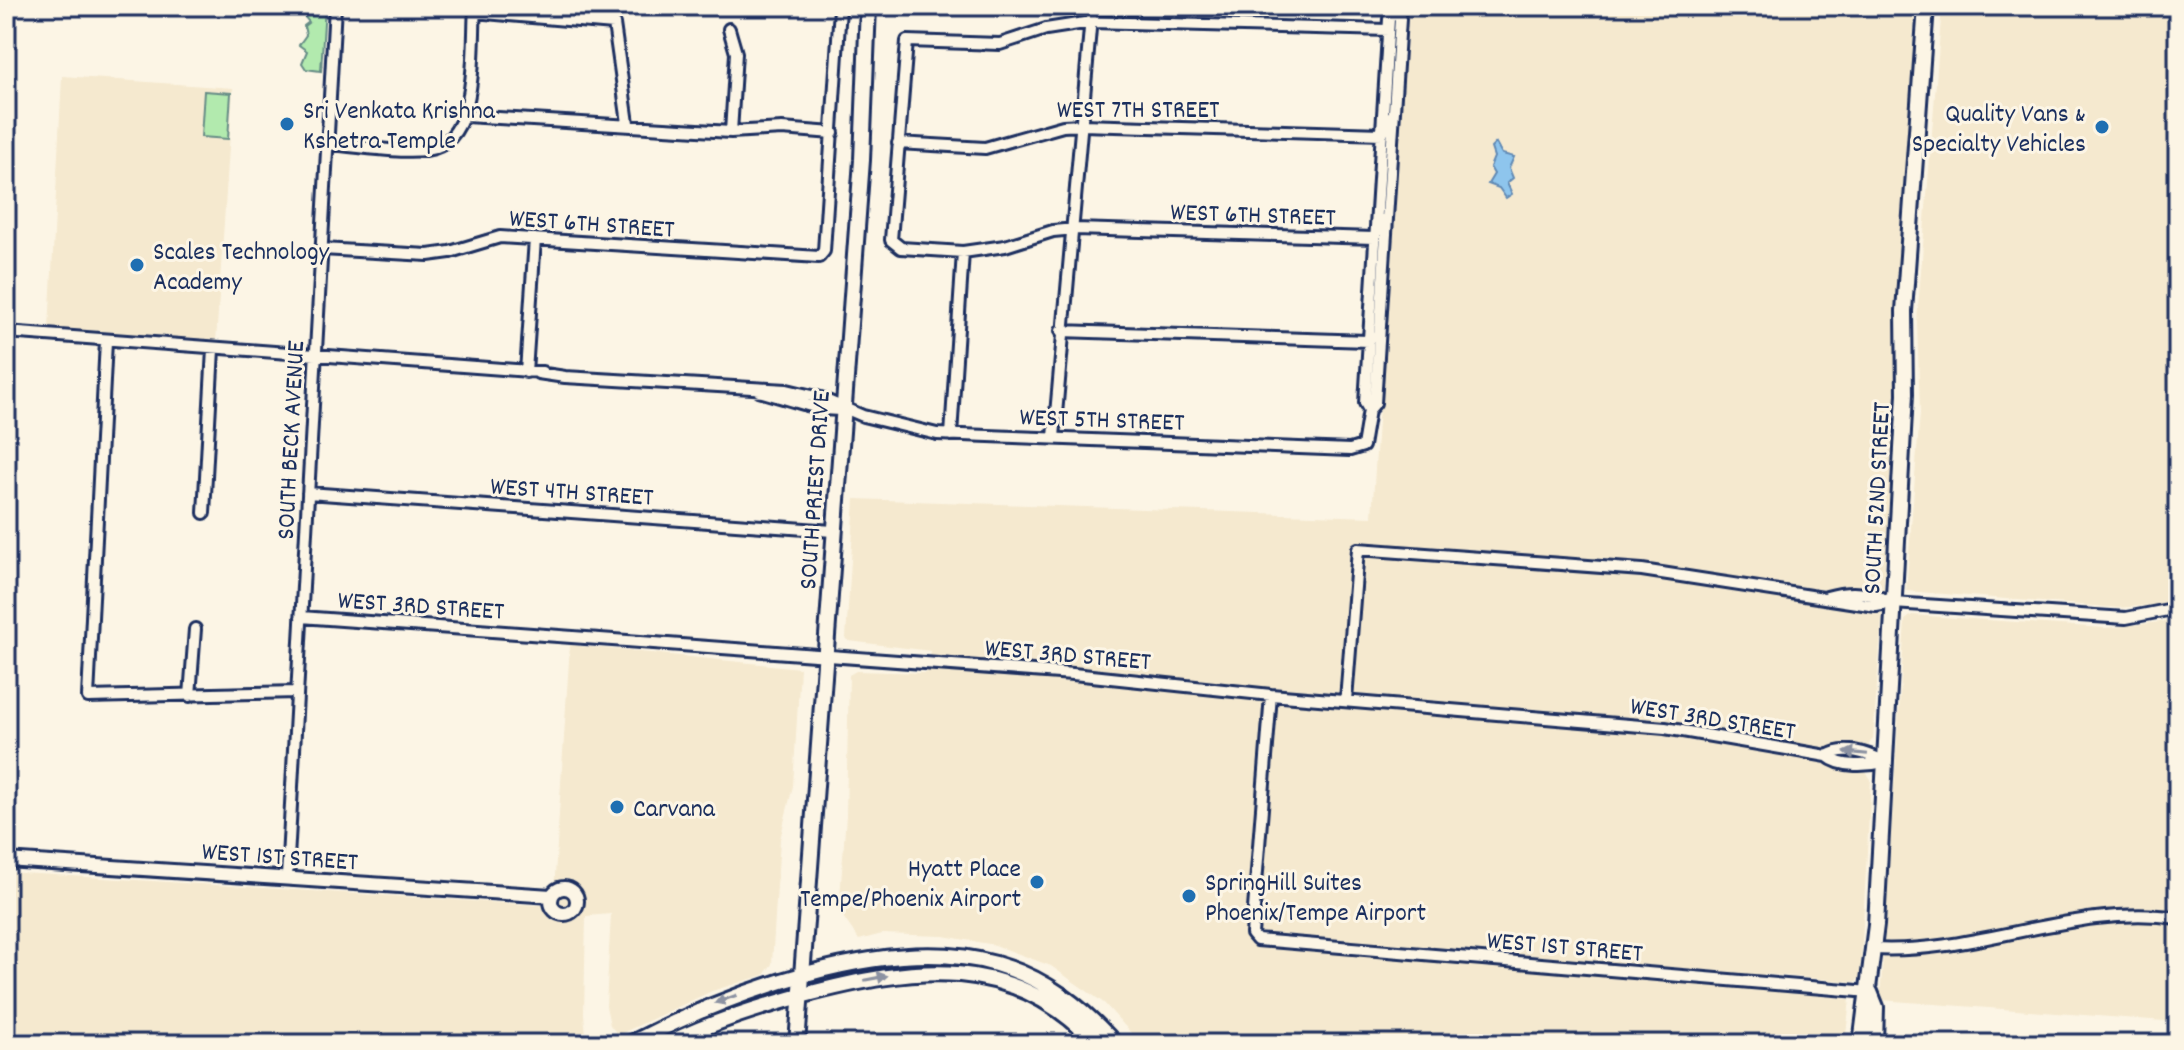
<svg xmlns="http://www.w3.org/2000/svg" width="2184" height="1050" font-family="Dekko,sans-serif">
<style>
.built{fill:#f5e9cf}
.green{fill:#b2eaae;stroke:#668c86;stroke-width:2}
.water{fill:#8ec5ed;stroke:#6089b4;stroke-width:2}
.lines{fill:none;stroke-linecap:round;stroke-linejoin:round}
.minor-casing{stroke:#1b2f5e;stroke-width:16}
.tertiary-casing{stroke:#1b2f5e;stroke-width:18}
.secondary-casing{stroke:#1b2f5e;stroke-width:20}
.minor{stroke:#fcf5e5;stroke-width:10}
.tertiary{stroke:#fcf5e5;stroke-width:12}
.secondary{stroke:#fcf5e5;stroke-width:14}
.oneway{fill:#8c92a2}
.poi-dot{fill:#1f6fb2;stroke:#fcf5e5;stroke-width:3}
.labels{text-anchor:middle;stroke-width:6;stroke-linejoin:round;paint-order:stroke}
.street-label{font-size:26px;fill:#1b2f5e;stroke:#fcf5e5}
.poi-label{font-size:26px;fill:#1b2f5e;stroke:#fcf5e5;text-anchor:start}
</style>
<rect width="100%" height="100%" fill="#fcf5e5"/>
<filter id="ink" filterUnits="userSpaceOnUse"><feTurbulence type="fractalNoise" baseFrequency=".0125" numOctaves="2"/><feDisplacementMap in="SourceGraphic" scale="16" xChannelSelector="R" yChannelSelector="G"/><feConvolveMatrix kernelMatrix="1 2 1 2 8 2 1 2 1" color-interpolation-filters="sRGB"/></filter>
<g filter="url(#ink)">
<path class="built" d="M 1404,6 L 1915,6 L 1903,238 L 1895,314 L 1895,407 L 1882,618 L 1873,739 L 1869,744 L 1865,771 L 1871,779 L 1860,978 L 1855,982 L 1764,974 L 1762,990 L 1850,999 L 1845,1044 L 1141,1044 L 1104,1003 L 1051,966 L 995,945 L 943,936 L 882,934 L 859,940 L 839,911 L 846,815 L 849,675 L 856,671 L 926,673 L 931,651 L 849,641 L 846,638 L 855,499 L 1372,517 Z
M 1942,6 L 2178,6 L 2178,162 L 2168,173 L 2167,181 L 2169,191 L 2178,200 L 2178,599 L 2155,605 L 2118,608 L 1906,591 L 1920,413 L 1917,321 Z
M 62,76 L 233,88 L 216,342 L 49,330 Z
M 1912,615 L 2105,628 L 2178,620 L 2178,1022 L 1880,1000 L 1905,620 Z
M 570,645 L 800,668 L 793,786 L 780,839 L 772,964 L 764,975 L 712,991 L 618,1035 L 610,1025 L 606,1006 L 611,914 L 586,916 L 584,1014 L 587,1044 L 6,1044 L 6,872 L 553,906 Z"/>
<path class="green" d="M 312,6 L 325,6 L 321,71 L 306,69 L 302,63 L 307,51 L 299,45 L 306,35 L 304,26 L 309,22 L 303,15 L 311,15 Z
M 204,91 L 231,93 L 228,139 L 201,137 Z"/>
<path class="water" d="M 1496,143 L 1502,154 L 1514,157 L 1509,168 L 1513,178 L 1507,183 L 1512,194 L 1506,198 L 1499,188 L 1488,184 L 1494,174 L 1490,167 L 1494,157 L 1491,148 Z"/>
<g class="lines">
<g class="minor-casing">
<path id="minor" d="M 474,12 L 614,24 L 628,123
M 729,29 L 736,53 L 731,132
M 466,116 L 731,132 L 782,129 L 833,133
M 898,143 L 985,148 L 1063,126 L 1082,125 L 1382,134 L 1389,117
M 328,144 C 359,146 394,153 426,150 C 480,144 472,47 475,6
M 1382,220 L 1374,238 L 1075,229 L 1053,231 L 1005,246 L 963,252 L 901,248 L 891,240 L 907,41 L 1000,44 L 1046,29 L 1091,22 L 1388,30
M 322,249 L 428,255 L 450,252 L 500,237 L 819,257 L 824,251 L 840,8
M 1061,331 L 1368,341 L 1371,335
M 6,332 L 542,372
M 106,341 L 88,697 L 297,692
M 526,372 L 535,239
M 538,373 L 565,377 L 787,390 L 821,398 L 863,416 L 937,434 L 1350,450 L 1363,446 L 1369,410 L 1375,403 L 1400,19 L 1395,6
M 759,391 L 821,409 L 841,410
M 1369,410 L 1365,403 L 1389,19 L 1395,6
M 951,435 L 963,252
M 1054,437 L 1092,6
M 308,493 L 833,531
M 204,513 L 213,349
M 1827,597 C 1850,590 1872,592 1893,603
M 301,617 L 1073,674 L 1271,695 L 1665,728 L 1827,756 C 1841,768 1868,766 1885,762
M 1271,695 L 1252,934 L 1257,940 L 1870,992
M 190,696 L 195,629
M 1346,700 L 1358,549 L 1642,570 L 1876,606 L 1893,603 L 2126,618 L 2178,608
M 1827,756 C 1844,745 1868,753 1885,762
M 287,877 L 335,6
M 1873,949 C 1976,955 2075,903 2178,918"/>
</g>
<g class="tertiary-casing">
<path id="tertiary" d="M 6,860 L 551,896
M551 901a13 13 0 1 1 26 0a13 13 0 1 1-26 0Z"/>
</g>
<g class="secondary-casing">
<path id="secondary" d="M 1870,992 L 1876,1007 L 1875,1044
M 630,1044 C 727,994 887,932 996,964 C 1045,978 1082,1007 1115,1044
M 667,1044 C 712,1022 757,1008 804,995 C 913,966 1013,952 1097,1044
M 797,1044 L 862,160 L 868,6
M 1861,1044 L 1876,925 L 1905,394 L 1904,311 L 1926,6"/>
</g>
<use href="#minor" class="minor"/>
<use href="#tertiary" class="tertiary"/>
<use href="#secondary" class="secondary"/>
</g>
<defs><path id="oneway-solid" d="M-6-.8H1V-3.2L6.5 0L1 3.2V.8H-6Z" transform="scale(2)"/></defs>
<g class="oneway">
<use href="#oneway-solid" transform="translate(1856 753) rotate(-174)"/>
<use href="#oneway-solid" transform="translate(876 978) rotate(-11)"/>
<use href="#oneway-solid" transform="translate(726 999) rotate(160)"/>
</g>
</g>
<g class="poi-dot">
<circle cx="287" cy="124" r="8"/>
<circle cx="2102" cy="127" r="8"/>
<circle cx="137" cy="265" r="8"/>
<circle cx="617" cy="807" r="8"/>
<circle cx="1037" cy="882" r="8"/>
<circle cx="1189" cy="896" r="8"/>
</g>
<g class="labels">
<g class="street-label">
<text x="1138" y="117">WEST 7TH STREET</text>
<text transform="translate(1253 213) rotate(2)" y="9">WEST 6TH STREET</text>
<text transform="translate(592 222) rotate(4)" y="9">WEST 6TH STREET</text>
<text transform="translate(1102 418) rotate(2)" y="9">WEST 5TH STREET</text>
<text transform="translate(289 440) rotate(-87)" y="9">SOUTH BECK AVENUE</text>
<text transform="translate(572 490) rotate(4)" y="9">WEST 4TH STREET</text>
<text transform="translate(813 490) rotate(-86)" y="9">SOUTH PRIEST DRIVE</text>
<text transform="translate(1875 498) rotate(-87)" y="9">SOUTH 52ND STREET</text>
<text transform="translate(421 604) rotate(4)" y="9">WEST 3RD STREET</text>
<text transform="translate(1068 653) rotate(5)" y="9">WEST 3RD STREET</text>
<text transform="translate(1713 717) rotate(9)" y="9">WEST 3RD STREET</text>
<text transform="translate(280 855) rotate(4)" y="9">WEST 1ST STREET</text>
<text transform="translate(1565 945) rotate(5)" y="9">WEST 1ST STREET</text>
</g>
<g class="poi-label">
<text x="303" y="118">Sri Venkata Krishna<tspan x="303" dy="30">Kshetra Temple</tspan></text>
<text x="2086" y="121" text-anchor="end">Quality Vans &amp;<tspan x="2086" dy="30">Specialty Vehicles</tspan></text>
<text x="153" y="259">Scales Technology<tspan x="153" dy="30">Academy</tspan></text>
<text x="633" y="816">Carvana</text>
<text x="1021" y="876" text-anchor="end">Hyatt Place<tspan x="1021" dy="30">Tempe/Phoenix Airport</tspan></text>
<text x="1205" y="890">SpringHill Suites<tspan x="1205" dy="30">Phoenix/Tempe Airport</tspan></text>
</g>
</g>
<rect width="2184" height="1050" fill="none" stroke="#fcf5e5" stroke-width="32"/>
<rect x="16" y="16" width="2152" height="1018" fill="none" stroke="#1b2f5e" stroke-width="3" filter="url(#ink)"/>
</svg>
